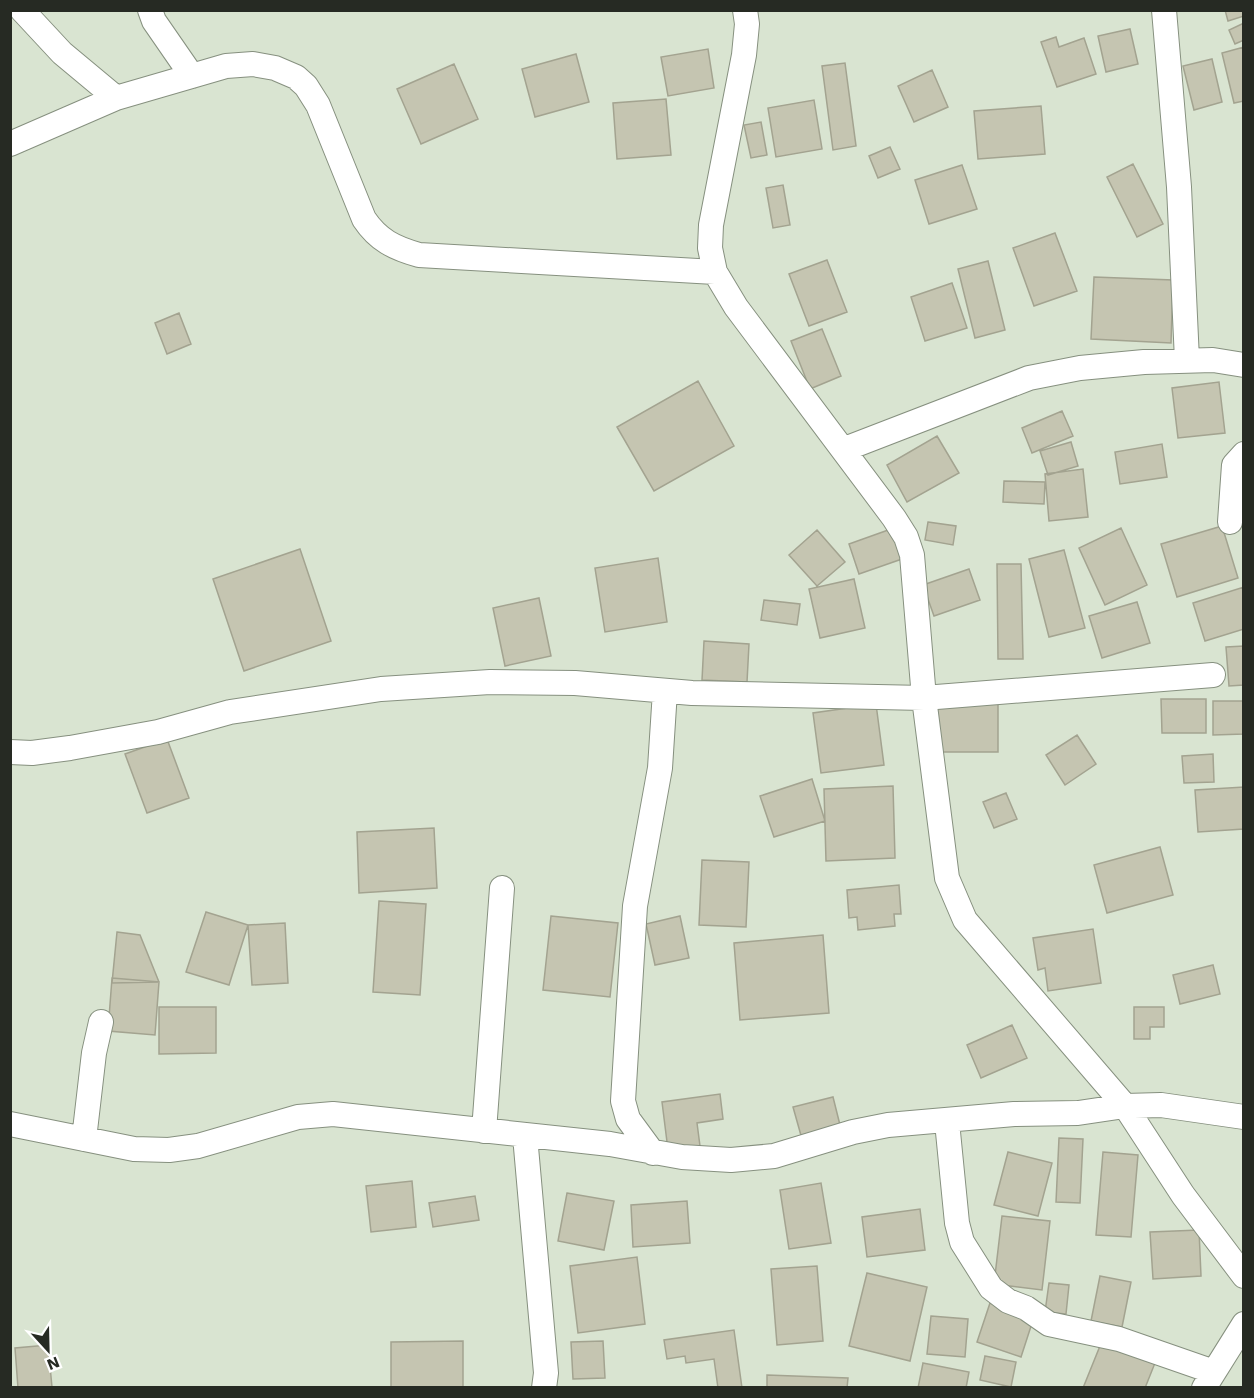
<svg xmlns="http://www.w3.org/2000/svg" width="1254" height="1398" font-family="'Work Sans',sans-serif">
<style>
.building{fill:#c5c5b1;stroke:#a3a390;stroke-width:1.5}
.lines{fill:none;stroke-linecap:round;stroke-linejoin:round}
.minor-casing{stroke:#86907f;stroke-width:26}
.minor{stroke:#fff;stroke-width:24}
</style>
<rect width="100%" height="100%" fill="#d9e4d1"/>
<path class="building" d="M 1225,10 L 1244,10 L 1244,16 L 1228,21 Z
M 1244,23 L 1244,40 L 1235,44 L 1229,30 Z
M 1130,29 L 1138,64 L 1106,72 L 1098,36 Z
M 1056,37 L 1059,47 L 1084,38 L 1096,74 L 1057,87 L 1041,42 Z
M 1244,47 L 1244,101 L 1234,103 L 1222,53 Z
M 708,49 L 714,88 L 668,96 L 661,57 Z
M 576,54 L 589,102 L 535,117 L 522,69 Z
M 1212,59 L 1222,102 L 1194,110 L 1183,66 Z
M 845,63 L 856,146 L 833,150 L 822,66 Z
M 454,64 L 478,119 L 421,144 L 397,89 Z
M 932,70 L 948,107 L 914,122 L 898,86 Z
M 666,99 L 671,155 L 617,159 L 613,103 Z
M 814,100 L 822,149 L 776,157 L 768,108 Z
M 1041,106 L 1045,154 L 978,159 L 974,111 Z
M 761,122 L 767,155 L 751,158 L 744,125 Z
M 890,147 L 900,169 L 878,178 L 869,156 Z
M 1133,164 L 1163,224 L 1137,237 L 1107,177 Z
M 962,165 L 977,209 L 929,224 L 915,180 Z
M 783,185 L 790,225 L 773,228 L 766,188 Z
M 1055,233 L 1077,291 L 1034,306 L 1013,248 Z
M 827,260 L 847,312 L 809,326 L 789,274 Z
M 988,261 L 1005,330 L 975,338 L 958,269 Z
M 1094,277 L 1173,280 L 1171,343 L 1091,339 Z
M 952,283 L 967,328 L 925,341 L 911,297 Z
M 179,313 L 191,344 L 167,354 L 155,323 Z
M 822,329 L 841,376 L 810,389 L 791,341 Z
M 698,381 L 734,446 L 654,491 L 617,427 Z
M 1219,382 L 1225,433 L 1178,438 L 1172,388 Z
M 1062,411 L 1073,436 L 1032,453 L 1022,428 Z
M 937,436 L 959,473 L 907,502 L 887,465 Z
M 1071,442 L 1078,466 L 1048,475 L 1040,451 Z
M 1162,444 L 1167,477 L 1120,484 L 1115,452 Z
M 1083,469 L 1088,517 L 1049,521 L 1045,474 Z
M 1004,481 L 1045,482 L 1044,504 L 1003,502 Z
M 928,522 L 956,526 L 953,545 L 925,540 Z
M 1222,526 L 1238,578 L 1177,597 L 1161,544 Z
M 1121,528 L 1147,585 L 1105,605 L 1079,548 Z
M 891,529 L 902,559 L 859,574 L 849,544 Z
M 817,530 L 845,562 L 817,586 L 789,555 Z
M 300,549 L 331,641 L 244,671 L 213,579 Z
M 1064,550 L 1085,628 L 1049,637 L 1029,559 Z
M 658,558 L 667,622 L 605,632 L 595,568 Z
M 997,564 L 1021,564 L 1023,659 L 998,659 Z
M 969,569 L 980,600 L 934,616 L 923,585 Z
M 854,579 L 865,628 L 820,638 L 809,589 Z
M 1244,587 L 1244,629 L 1205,641 L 1193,603 Z
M 539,598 L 551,656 L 505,666 L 493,608 Z
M 764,600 L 800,604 L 797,625 L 761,620 Z
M 1137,602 L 1150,643 L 1102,658 L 1089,616 Z
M 704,641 L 749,644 L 747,682 L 702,680 Z
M 1244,646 L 1244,685 L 1229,686 L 1226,647 Z
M 1161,699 L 1206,699 L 1206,733 L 1162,733 Z
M 998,701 L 998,752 L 937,752 L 937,702 Z
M 1213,701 L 1244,701 L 1244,734 L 1213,735 Z
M 876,704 L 884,765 L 821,773 L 813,713 Z
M 1077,735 L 1096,764 L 1065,785 L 1046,755 Z
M 167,739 L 189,798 L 147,813 L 125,754 Z
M 1213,754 L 1214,782 L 1184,783 L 1182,756 Z
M 812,779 L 825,821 L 774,837 L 760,796 Z
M 893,786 L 895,858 L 826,861 L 824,789 Z
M 1244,787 L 1244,829 L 1198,832 L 1195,790 Z
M 1006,793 L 1017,819 L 994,828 L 983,802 Z
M 434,828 L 437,888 L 359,893 L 357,832 Z
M 1160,847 L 1173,895 L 1107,913 L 1094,865 Z
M 702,860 L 749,862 L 746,927 L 699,925 Z
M 899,885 L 901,914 L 894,914 L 895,926 L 858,930 L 857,917 L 849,918 L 847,890 Z
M 379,901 L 426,904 L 420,995 L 373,992 Z
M 206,912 L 248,925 L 229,985 L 186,972 Z
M 551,916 L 618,923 L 610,997 L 543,990 Z
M 680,916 L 689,958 L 655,965 L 646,924 Z
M 285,923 L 288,983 L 252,985 L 248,925 Z
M 1093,929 L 1101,983 L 1048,991 L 1045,968 L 1038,970 L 1033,938 Z
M 117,932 L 140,935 L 159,982 L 112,983 Z
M 823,935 L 829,1013 L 740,1020 L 734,943 Z
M 1213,965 L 1220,994 L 1180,1004 L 1173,975 Z
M 112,978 L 159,982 L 155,1035 L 108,1031 Z
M 159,1007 L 216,1007 L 216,1053 L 159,1054 Z
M 1134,1007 L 1164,1007 L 1164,1027 L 1150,1027 L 1150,1039 L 1134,1039 Z
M 1012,1025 L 1027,1058 L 981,1078 L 967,1045 Z
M 720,1094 L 723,1119 L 697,1123 L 700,1146 L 668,1150 L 662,1102 Z
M 833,1097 L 841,1129 L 802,1139 L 793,1107 Z
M 1059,1138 L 1083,1139 L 1080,1203 L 1056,1202 Z
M 1008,1152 L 1052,1163 L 1038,1216 L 994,1205 Z
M 1103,1152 L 1138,1155 L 1131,1237 L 1096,1235 Z
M 412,1181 L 416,1227 L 371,1232 L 366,1186 Z
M 821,1183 L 831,1243 L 789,1249 L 780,1190 Z
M 567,1193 L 614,1201 L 604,1250 L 558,1241 Z
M 475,1196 L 479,1220 L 433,1227 L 429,1203 Z
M 687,1201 L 690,1243 L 633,1247 L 631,1205 Z
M 920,1209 L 925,1250 L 867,1257 L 862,1217 Z
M 1002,1216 L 1050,1221 L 1042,1290 L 994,1284 Z
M 1199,1230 L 1201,1276 L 1153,1279 L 1150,1232 Z
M 637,1257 L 645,1324 L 578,1333 L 570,1266 Z
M 817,1266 L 823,1341 L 777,1345 L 771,1269 Z
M 867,1273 L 927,1287 L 910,1361 L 849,1346 Z
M 1100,1276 L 1131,1282 L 1122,1327 L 1091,1321 Z
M 1049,1283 L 1069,1285 L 1066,1314 L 1045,1312 Z
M 990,1303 L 1034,1317 L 1021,1357 L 977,1342 Z
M 931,1316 L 968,1319 L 965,1357 L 927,1354 Z
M 734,1330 L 742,1388 L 718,1388 L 714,1359 L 686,1363 L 685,1356 L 667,1359 L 664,1340 Z
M 463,1341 L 463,1388 L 391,1388 L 391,1342 Z
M 603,1341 L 605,1378 L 573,1379 L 571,1342 Z
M 1102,1341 L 1155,1363 L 1145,1388 L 1083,1388 Z
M 48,1345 L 52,1387 L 18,1388 L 15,1348 Z
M 985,1356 L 1016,1362 L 1011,1387 L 980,1380 Z
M 923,1363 L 969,1372 L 966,1388 L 918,1388 Z
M 767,1375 L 848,1378 L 847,1388 L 767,1388 Z"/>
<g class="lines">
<g class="minor-casing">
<path id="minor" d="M 22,10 L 62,53 L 116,98
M 150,10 L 154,21 L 192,76
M 745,10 L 747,24 L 744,55 L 711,225 L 710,248 L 715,272 L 736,307 L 894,518 L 906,537 L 912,555 L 924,698 L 947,878 L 965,920 L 1125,1106 L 1183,1195 L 1244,1276
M 1164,10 L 1179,187 L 1187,360
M 10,144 L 116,98 L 226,66 L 253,64 L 275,68 L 296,77 L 306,86 L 318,105 L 364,219 C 378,240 394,248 419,255 L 715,272
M 845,449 L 1029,378 L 1080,368 L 1144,362 L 1213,360 L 1244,365
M 1230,522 L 1234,465 L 1244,454
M 10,752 L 32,753 L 70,748 L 158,732 L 230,712 L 381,689 L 490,682 L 575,683 L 692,693 L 924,698 L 1213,675
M 947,1122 L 957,1223 L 962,1242 L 991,1288 L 1008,1301 L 1026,1308 L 1049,1324 L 1119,1339 L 1214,1372
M 10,1124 L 134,1149 L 169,1150 L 198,1146 L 298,1117 L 333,1114 L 610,1144 L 682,1157 L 731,1160 L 774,1156 L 853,1132 L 888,1125 L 1014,1114 L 1078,1113 L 1125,1106 L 1161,1105 L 1244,1117
M 484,1131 L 502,888
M 525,1136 L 546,1373 L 544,1388
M 84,1139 L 94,1053 L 101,1022
M 653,1153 L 628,1119 L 623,1101 L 635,906 L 660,768 L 665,691
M 1204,1388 L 1244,1324"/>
</g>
<use href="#minor" class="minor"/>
</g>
<rect width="1254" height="1398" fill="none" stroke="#262a23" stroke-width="24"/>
<g transform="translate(48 1350) rotate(158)" stroke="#ffffff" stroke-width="4.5" paint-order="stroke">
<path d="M0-4.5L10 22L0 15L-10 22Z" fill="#262a23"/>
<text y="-9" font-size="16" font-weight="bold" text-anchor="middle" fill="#262a23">N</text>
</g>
</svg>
